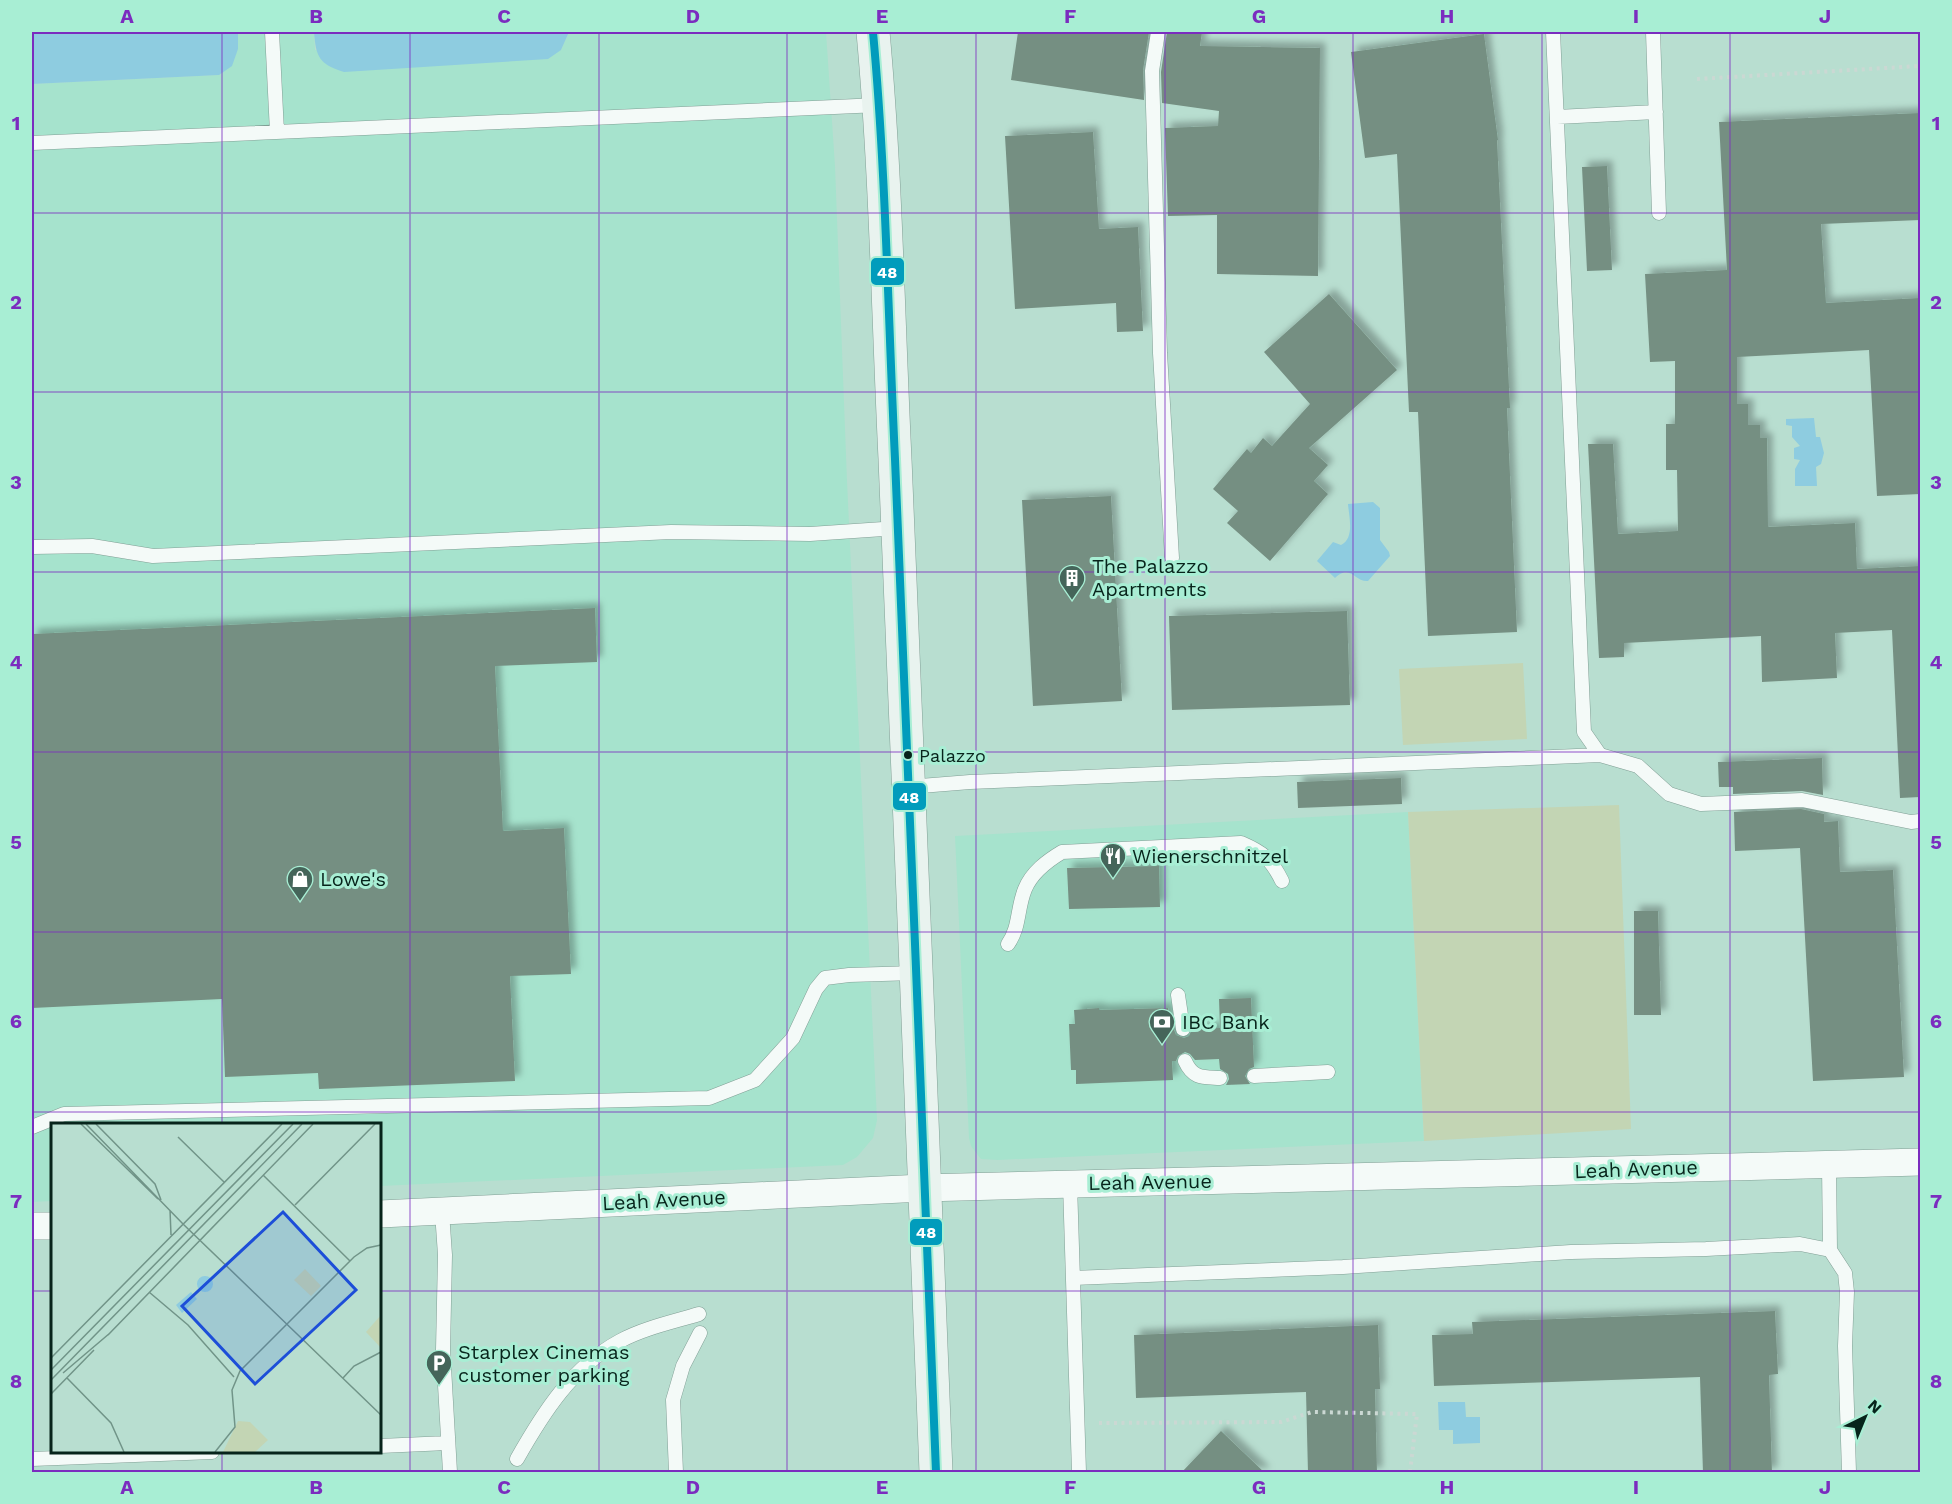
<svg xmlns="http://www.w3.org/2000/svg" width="1952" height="1504" font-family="'Work Sans',sans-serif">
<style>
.built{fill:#a6e3cd}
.green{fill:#c3d5b4}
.water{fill:#8ecce0}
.building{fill:#758f82;filter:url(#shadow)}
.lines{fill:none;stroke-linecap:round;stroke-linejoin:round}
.lane-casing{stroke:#819f95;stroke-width:15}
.street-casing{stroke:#819f95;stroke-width:28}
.secondary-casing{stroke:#819f95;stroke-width:34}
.path{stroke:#cbd8d3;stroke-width:4;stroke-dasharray:3 4.5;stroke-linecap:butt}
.lane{stroke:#f4faf8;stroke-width:14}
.street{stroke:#f4faf8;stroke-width:27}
.secondary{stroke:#e9f3ef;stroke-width:33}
.bus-1-casing{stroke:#a8eed4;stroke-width:12}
.bus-1{stroke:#019cbc;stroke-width:8}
.grid{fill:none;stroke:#7b2cbf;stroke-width:1.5;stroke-opacity:0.55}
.bus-dot{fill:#07241b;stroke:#a8eed4;stroke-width:2}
.labels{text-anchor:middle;stroke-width:6;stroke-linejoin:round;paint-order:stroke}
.bus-label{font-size:18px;fill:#07241b;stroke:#a8eed4;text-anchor:start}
.poi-label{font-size:20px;fill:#07241b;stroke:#a8eed4;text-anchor:start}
.street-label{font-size:20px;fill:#07241b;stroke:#a8eed4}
.inset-road{fill:none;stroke:#719488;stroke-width:1.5}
.view{fill:#1d4ed8;fill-opacity:0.15;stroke:#1d4ed8;stroke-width:3}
.inset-edge{fill:none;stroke:#07241b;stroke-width:3}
.line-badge{stroke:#a8eed4;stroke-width:2}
.badge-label{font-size:16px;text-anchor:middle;font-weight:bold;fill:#fff}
.neatline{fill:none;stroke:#7b2cbf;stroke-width:2}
.grid-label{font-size:20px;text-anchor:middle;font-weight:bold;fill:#7b2cbf}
</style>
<defs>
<filter id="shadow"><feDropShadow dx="5.5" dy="-5.5" stdDeviation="3" flood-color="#0004"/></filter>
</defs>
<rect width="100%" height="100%" fill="#b8ded0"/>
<path class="built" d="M 238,32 L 314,32 L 315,50 L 561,50 L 569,32 L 826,32 L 835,166 L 847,481 L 877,1120 L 873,1138 L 857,1157 L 843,1165 L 380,1186 L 380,1124 L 52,1124 L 52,1201 L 32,1202 L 32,84 L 219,75 L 238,49 Z
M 1408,812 L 1424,1141 L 998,1160 L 981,1159 L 977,1154 L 971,1146 L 969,1138 L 955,836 Z"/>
<path class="green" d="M 1523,663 L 1527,739 L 1403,745 L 1399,669 Z
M 1619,805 L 1631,1129 L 1424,1141 L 1408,812 Z"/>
<path class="water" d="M 32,32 L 238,32 L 238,49 L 232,66 L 219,75 L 32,84 Z
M 314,32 L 569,32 L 561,50 L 548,59 L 344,72 C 319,64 316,57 314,32 Z
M 1814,418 L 1816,437 L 1820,437 L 1824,453 L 1821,464 L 1816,467 L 1817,486 L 1795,486 L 1795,469 L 1800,460 L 1794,459 L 1794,448 L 1800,446 L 1792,437 L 1792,426 L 1786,425 L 1786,419 Z
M 1373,502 L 1380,508 L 1380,540 L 1389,552 L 1390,556 L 1368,581 C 1354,582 1351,563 1335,578 L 1317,561 L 1333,542 L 1341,545 C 1355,538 1349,517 1348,504 Z
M 1438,1402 L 1465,1402 L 1466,1417 L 1480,1417 L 1480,1443 L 1453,1444 L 1453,1430 L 1439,1430 Z"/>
<path class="building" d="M 1018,32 L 1149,32 L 1143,70 L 1144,100 L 1011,80 Z
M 1167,32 L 1202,32 L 1200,46 L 1320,48 L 1318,276 L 1217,274 L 1217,215 L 1168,216 L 1165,128 L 1218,126 L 1219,111 L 1162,103 L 1161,72 Z
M 1484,34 L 1498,140 L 1497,140 L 1510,408 L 1507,408 L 1517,632 L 1428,636 L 1418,412 L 1409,412 L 1397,154 L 1365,158 L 1351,52 Z
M 1920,113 L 1920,220 L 1821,224 L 1826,303 L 1920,298 L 1920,494 L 1877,496 L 1869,350 L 1737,357 L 1737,404 L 1748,404 L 1748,425 L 1760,425 L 1760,438 L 1767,438 L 1768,527 L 1855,523 L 1857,569 L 1920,566 L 1920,797 L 1900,798 L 1892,630 L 1835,633 L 1837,678 L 1762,682 L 1761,636 L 1624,643 L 1624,657 L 1599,658 L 1588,444 L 1613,444 L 1618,534 L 1678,531 L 1677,470 L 1666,470 L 1666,424 L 1675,424 L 1675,361 L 1650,362 L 1645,274 L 1727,270 L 1719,122 Z
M 1093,132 L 1099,229 L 1138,227 L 1143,331 L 1117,332 L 1116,303 L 1015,309 L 1005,136 Z
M 1607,166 L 1612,270 L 1587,271 L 1582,167 Z
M 1329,294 L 1397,370 L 1309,448 L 1328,465 L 1314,481 L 1328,494 L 1270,561 L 1227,523 L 1238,511 L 1213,489 L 1247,449 L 1251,453 L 1263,438 L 1272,446 L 1310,404 L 1264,352 Z
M 1111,496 L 1122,701 L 1033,706 L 1022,500 Z
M 595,608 L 597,662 L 495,666 L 503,831 L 564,828 L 571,974 L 510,976 L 515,1081 L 319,1089 L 318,1073 L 225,1077 L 222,999 L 32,1008 L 32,634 Z
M 1347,611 L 1350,705 L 1172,710 L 1169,616 Z
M 1822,758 L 1823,795 L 1802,791 L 1733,794 L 1733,787 L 1719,787 L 1718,762 Z
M 1401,778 L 1402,804 L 1298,808 L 1297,782 Z
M 1801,809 L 1824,814 L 1824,822 L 1838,821 L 1840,872 L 1893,870 L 1904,1077 L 1813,1081 L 1800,848 L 1735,851 L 1734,812 Z
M 1159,866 L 1160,907 L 1069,909 L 1067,868 Z
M 1634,911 L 1658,911 L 1661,1015 L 1634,1015 Z
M 1251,998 L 1254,1067 L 1249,1069 L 1245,1076 L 1250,1084 L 1226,1085 L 1229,1079 L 1228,1074 L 1220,1069 L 1219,1059 L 1195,1060 L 1190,1054 L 1185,1052 L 1178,1056 L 1176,1061 L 1172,1061 L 1173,1080 L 1076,1084 L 1076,1070 L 1071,1070 L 1069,1024 L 1075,1024 L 1074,1010 L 1099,1008 L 1099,1010 L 1168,1008 L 1169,1030 L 1174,1030 L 1176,1035 L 1184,1038 L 1189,1036 L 1192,1029 L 1220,1028 L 1219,999 Z
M 1775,1311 L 1778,1374 L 1769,1375 L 1772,1473 L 1703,1473 L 1700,1377 L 1434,1386 L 1432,1335 L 1473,1334 L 1472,1322 Z
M 1378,1325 L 1380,1389 L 1375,1389 L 1377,1473 L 1308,1473 L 1306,1392 L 1136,1398 L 1134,1335 Z
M 1221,1431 L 1265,1473 L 1181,1473 Z"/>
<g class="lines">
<g class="lane-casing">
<path id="lane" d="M 272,32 L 277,132
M 1158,32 L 1152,71 L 1160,353 L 1172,558
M 1553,32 L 1584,732 L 1600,755 L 1638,766 L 1669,794 L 1701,804 L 1802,800 L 1911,822 L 1920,821
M 1653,32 L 1659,213
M 1557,117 L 1656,112
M 32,143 L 879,105
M 32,547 L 92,546 L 153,556 L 671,532 L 810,534 L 898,528
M 908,787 L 970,782 L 1600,755
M 1008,944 C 1020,927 1017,908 1025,889 C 1032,872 1047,861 1062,852 L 1241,843 C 1264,853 1271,859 1282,881
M 1178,995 L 1183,1029
M 1185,1061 C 1193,1079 1203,1077 1220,1078
M 1254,1076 L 1328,1072
M 32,1127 L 64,1114 L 709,1098 L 755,1080 L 793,1038 L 816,989 L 825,978 L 849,975 L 915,973
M 1829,1165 L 1830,1250 L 1845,1273 L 1847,1292 L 1845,1346 L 1849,1472
M 1070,1184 L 1079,1472
M 442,1212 L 445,1255 L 443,1350 L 450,1472
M 1073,1278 L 1343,1267 L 1571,1252 L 1706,1249 L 1800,1244 L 1830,1250
M 380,1446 L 447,1443
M 32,1459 L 212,1452
M 517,1459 C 543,1413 572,1367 620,1341 C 644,1328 673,1322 699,1314
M 676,1472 L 673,1400 L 683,1366 L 700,1333"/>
</g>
<g class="street-casing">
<path id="street" d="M 380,1214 L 923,1188 L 1920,1162
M 32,1226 L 52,1226"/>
</g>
<g class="secondary-casing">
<path id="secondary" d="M 873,32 C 886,173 888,316 895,459 C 911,796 921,1135 936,1472"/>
</g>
<path class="path" d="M 1697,79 L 1920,66
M 1099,1423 L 1281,1422 L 1312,1412 L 1417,1414 L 1410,1472"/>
<use href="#lane" class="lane"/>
<use href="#street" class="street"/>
<use href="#secondary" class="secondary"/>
<g class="bus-1-casing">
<path id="bus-1" d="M 873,32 C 886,173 888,316 895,459 C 911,796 921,1135 936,1472"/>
</g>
<use href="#bus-1" class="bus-1"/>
</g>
<path class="grid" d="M 222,32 L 222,1124M 410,32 L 410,1472M 599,32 L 599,1472M 787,32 L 787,1472M 976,32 L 976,1472M 1165,32 L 1165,1472M 1353,32 L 1353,1472M 1542,32 L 1542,1472M 1730,32 L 1730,1472M 32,213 L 1920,213M 32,392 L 1920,392M 32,572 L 1920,572M 32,752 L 1920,752M 32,932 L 1920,932M 32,1112 L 1920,1112M 32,1291 L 52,1291M 380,1291 L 1920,1291M 222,1452 L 222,1472"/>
<defs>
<g id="building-pin" transform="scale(1.35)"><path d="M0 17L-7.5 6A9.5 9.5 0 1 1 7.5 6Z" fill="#45655a" stroke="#a8eed4"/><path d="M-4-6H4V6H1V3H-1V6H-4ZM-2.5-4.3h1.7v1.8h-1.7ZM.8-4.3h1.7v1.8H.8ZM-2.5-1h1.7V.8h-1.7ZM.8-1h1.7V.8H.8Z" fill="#fff"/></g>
<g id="restaurant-pin" transform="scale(1.35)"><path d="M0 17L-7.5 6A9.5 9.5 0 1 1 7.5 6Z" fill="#45655a" stroke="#a8eed4"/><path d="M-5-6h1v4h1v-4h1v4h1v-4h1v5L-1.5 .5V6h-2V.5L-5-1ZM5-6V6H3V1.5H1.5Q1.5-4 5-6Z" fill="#fff"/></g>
<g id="shop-pin" transform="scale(1.35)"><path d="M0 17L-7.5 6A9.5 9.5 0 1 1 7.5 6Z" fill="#45655a" stroke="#a8eed4"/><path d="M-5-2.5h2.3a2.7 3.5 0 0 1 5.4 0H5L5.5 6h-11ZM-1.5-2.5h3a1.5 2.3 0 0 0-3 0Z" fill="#fff"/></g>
<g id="bank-pin" transform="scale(1.35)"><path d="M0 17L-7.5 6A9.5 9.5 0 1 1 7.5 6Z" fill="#45655a" stroke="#a8eed4"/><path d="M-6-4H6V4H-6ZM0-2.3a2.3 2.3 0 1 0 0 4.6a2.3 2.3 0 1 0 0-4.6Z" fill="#fff"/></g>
<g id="parking-pin" transform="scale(1.35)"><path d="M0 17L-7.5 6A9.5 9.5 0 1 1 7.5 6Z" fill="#45655a" stroke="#a8eed4"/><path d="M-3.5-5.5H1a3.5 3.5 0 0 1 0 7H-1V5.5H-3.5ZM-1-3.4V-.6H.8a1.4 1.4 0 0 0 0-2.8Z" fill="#fff"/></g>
</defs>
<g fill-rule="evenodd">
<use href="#building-pin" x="1072" y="578"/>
<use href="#restaurant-pin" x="1113" y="856"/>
<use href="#shop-pin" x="300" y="879"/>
<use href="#bank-pin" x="1162" y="1022"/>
<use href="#parking-pin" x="439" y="1363"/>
</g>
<circle class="bus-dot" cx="908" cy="755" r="5"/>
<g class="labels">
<g class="bus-label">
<text x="919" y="762">Palazzo</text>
</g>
<g class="poi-label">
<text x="1092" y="573">The Palazzo<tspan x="1092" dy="23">Apartments</tspan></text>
<text x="1132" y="863">Wienerschnitzel</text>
<text x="320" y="886">Lowe's</text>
<text x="1182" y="1029">IBC Bank</text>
<text x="458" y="1359">Starplex Cinemas<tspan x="458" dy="23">customer parking</tspan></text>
</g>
<g class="street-label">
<text transform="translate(1636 1169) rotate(-2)" y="7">Leah Avenue</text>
<text transform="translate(1150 1182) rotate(-1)" y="7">Leah Avenue</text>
<text transform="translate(664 1200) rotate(-3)" y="7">Leah Avenue</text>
</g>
</g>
<g transform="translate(51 1123)">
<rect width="330" height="330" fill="#b8ded0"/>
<path d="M 254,146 L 270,163 L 260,173 L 243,157 ZM 330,192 L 330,225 L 315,209 ZM 187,298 L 199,299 L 217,317 L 204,329 L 172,329 Z" fill="#c3d5b4"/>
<path d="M146 161a8 8 0 1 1 16 0a8 8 0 1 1-16 0ZM 140,169 L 146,176 L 131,190 L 125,182 Z" fill="#8ecce0"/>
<path class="inset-road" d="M 30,1 L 107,76M 35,1 L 132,101 L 330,292M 45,1 L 104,61 L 110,77M 127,14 L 173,59M 212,52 L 299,138M 244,82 L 324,1M 119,87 L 120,112M 98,169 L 137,202 L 183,254M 57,212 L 262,1M 0,235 L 231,1M 0,247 L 242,1M 12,250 L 59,210M 16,255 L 60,300 L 73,329M 292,255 L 303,243 L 330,229M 0,257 L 251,1M 0,271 L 43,227M 164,329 L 184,304 L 181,267 L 189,248 L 303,134 L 316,125 L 330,122"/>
<path class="view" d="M 232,89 L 305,167 L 204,261 L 131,183 Z"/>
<rect width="330" height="330" class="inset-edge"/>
</g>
<g class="line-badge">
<rect x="870" y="257" width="35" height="29" rx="6" fill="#019cbc"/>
<rect x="892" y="782" width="35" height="29" rx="6" fill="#019cbc"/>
<rect x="909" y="1218" width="34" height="28" rx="6" fill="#019cbc"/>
</g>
<g class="badge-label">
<text x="887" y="278">48</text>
<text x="909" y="803">48</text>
<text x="926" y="1238">48</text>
</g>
<rect width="1952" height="1504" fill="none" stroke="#a8eed4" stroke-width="66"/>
<g transform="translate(1865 1417) rotate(43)" stroke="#a8eed4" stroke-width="4.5" paint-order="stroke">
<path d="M0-4.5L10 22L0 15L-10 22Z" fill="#07241b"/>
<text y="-9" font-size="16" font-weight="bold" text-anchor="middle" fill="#07241b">N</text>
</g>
<rect x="33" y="33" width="1886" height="1438" class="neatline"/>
<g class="grid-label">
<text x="127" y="23">A</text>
<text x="316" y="23">B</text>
<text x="504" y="23">C</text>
<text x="693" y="23">D</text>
<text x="882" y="23">E</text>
<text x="1070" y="23">F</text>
<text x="1259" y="23">G</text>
<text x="1447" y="23">H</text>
<text x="1636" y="23">I</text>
<text x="1825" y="23">J</text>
<text x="16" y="130">1</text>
<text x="1936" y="130">1</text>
<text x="16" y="309">2</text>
<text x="1936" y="309">2</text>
<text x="16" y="489">3</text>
<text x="1936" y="489">3</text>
<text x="16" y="669">4</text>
<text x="1936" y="669">4</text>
<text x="16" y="849">5</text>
<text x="1936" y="849">5</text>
<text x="16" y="1028">6</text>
<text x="1936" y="1028">6</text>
<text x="16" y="1208">7</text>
<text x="1936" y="1208">7</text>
<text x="16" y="1388">8</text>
<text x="1936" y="1388">8</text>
<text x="127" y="1494">A</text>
<text x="316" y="1494">B</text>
<text x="504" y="1494">C</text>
<text x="693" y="1494">D</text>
<text x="882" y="1494">E</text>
<text x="1070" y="1494">F</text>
<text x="1259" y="1494">G</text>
<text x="1447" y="1494">H</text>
<text x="1636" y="1494">I</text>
<text x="1825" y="1494">J</text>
</g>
</svg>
